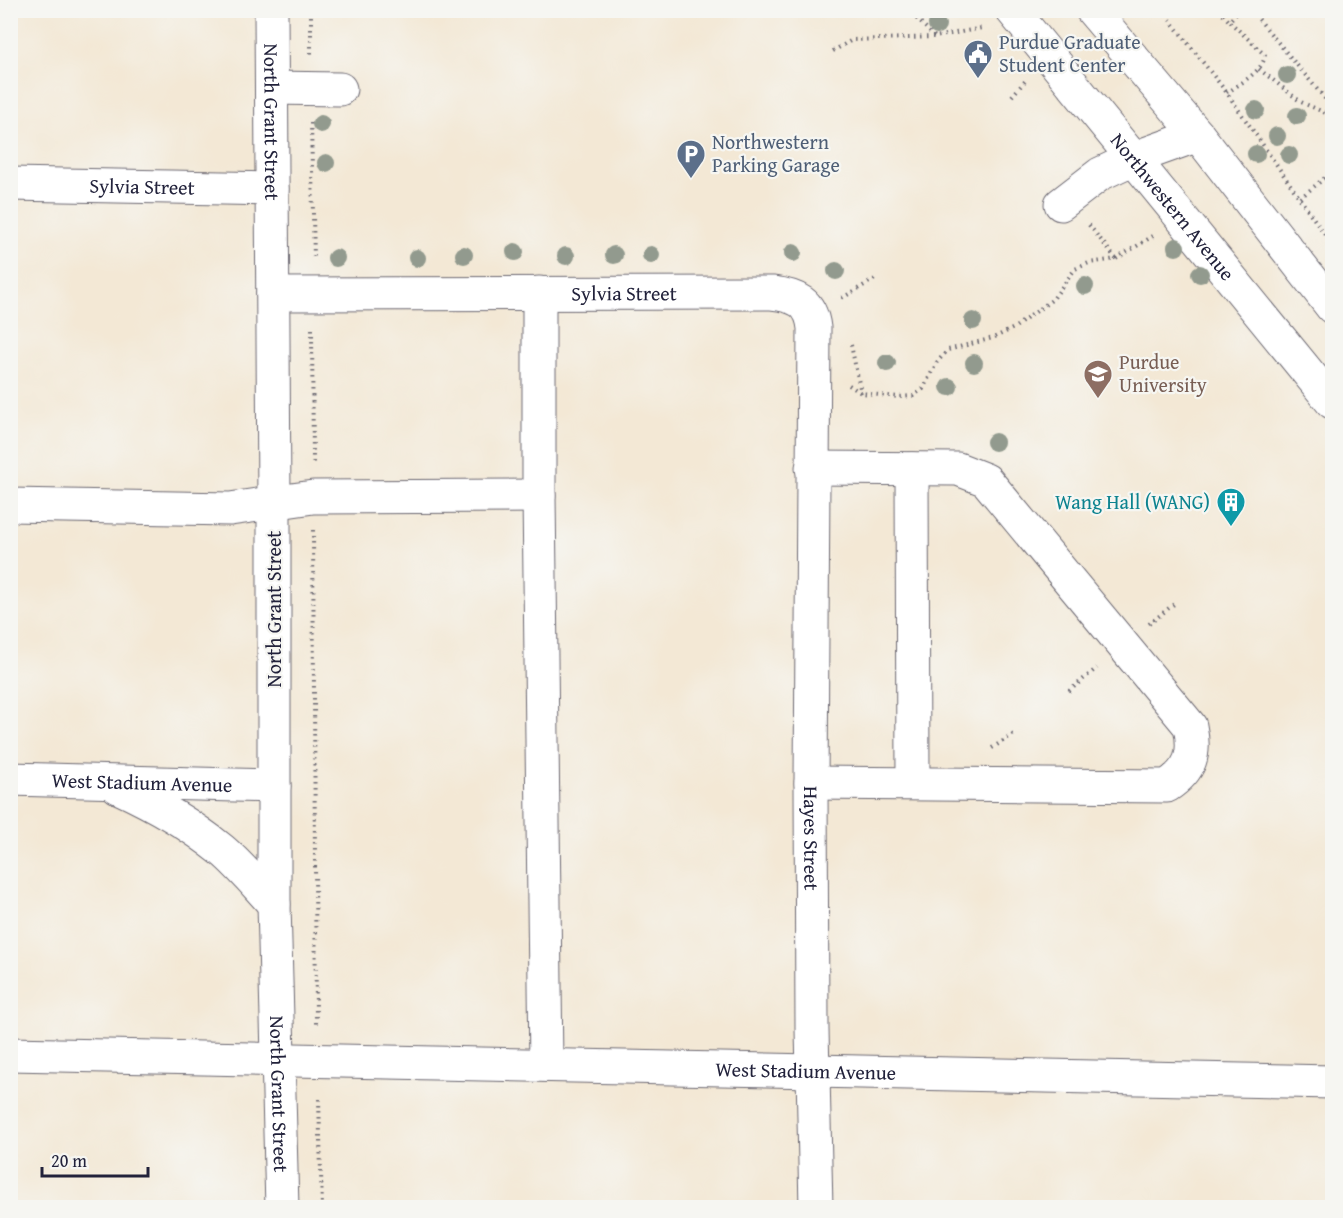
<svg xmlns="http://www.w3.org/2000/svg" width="1343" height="1218" font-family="'Gentium Book Plus',serif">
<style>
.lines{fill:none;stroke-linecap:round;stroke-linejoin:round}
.minor-casing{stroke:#6b6771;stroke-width:35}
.major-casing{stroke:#6b6771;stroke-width:35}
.path{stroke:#6b6771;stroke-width:4;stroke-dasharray:1.5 4.5;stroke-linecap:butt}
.minor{stroke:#fff;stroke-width:33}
.major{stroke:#fff;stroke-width:33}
.tree{fill:#929a8e}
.labels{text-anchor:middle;stroke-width:4.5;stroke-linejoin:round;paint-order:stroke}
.service-label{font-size:20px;fill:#4e5e75;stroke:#f6f6f2;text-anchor:start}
.street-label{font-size:20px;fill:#22223b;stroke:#f6f6f2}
.education-label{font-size:20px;fill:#785e54;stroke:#f6f6f2;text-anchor:start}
.culture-label{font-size:20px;fill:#0d838f;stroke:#f6f6f2;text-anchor:end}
</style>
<rect width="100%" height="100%" fill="#f6f6f2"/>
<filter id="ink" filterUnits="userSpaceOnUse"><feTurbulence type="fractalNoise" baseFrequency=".0167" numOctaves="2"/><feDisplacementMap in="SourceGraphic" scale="12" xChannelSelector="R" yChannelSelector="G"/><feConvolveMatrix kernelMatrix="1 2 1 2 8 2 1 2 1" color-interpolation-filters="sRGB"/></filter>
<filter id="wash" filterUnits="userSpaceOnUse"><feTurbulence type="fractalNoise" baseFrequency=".008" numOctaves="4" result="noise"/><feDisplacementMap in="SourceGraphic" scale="24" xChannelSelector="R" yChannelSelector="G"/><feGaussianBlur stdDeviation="1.35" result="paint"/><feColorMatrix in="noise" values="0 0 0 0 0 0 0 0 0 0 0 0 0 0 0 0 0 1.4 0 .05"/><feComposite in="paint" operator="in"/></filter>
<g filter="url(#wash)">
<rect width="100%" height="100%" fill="#f3e8d5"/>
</g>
<g filter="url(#ink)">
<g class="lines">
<g class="minor-casing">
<g id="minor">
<path id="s1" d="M 271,10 L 274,502 L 274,904 L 282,1208"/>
<path d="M 272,88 L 340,89"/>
<path id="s2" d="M 10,184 L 272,189"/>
<path d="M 1061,204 L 1100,174 L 1134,158 L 1198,135"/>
<path d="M 539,293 L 539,496 L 546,1065"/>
<path id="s3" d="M 273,294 L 772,293 C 797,296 811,302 814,328 L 811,783 L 812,1029 L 816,1208"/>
<path d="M 912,469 L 913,783"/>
<path d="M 10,505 L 230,509 L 313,497 L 539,496"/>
<path id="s4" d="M 10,779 L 274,786"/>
<path d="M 811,783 L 1167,786 C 1191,770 1196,754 1190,726 L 986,480 L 958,469 L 812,468"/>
<path d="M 118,787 C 155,804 190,824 222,850 C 241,866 257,886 274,904"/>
<path id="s5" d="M 10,1054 L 1332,1082"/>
</g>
</g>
<g class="major-casing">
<g id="major">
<path id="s6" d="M 1012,10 L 1332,402"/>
<path d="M 1092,10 L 1198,135 L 1332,307"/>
</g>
</g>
<path class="path" d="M 311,10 L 311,56
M 908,10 L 935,37
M 1162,10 L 1227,93 L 1332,245
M 1219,10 L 1229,21
M 1251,10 L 1332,107
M 833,51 L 852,40 L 935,37 L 982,28
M 1259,69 L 1301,102 L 1332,116
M 1227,93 C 1240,83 1263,72 1265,55 L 1229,21 L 1240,10
M 1012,96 L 1026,80
M 311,123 L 314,260
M 1300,198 L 1332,172
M 1089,225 L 1116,259
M 842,298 L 875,279
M 312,329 L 313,463
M 851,345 L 861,393
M 849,385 L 861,393 L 898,397 L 913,396 L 923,389 L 937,362 L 948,350 L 993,338 L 1014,328 L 1053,299 L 1075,269 L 1089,263 L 1116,259 L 1153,236
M 313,530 L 316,1025
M 1149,624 L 1174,604
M 1069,691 L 1097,668
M 992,748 L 1014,734
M 319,1099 L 322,1208"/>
<use href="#minor" class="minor"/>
<use href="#major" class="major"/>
</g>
<g class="tree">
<circle cx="937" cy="25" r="9"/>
<circle cx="1287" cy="75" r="9"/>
<circle cx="1256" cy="110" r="9"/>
<circle cx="1297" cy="116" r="9"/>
<circle cx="321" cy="124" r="9"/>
<circle cx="1277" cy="136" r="9"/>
<circle cx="1256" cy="154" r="9"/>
<circle cx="1289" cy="155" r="9"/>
<circle cx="326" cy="163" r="9"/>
<circle cx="1176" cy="247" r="9"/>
<circle cx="515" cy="252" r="9"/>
<circle cx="793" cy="253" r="9"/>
<circle cx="464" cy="255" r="9"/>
<circle cx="614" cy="255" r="9"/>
<circle cx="651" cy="255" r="9"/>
<circle cx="566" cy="256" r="9"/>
<circle cx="336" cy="258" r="9"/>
<circle cx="417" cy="258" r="9"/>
<circle cx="836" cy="271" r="9"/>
<circle cx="1200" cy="274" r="9"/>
<circle cx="1085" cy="286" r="9"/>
<circle cx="973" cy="321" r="9"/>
<circle cx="887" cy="363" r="9"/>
<circle cx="974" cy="363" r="9"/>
<circle cx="949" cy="387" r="9"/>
<circle cx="995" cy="442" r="9"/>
</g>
</g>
<defs>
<g id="civic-pin" transform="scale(1.5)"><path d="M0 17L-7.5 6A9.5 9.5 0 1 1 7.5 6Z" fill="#5c6f8a" stroke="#f6f6f2"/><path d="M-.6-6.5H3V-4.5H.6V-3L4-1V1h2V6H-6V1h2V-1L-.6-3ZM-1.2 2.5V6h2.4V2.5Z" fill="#fff"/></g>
<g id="parking-pin" transform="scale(1.5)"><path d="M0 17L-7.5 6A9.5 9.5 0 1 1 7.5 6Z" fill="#5c6f8a" stroke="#f6f6f2"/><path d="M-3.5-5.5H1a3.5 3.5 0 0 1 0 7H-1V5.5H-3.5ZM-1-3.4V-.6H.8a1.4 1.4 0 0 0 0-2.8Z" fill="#fff"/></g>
<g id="university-pin" transform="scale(1.5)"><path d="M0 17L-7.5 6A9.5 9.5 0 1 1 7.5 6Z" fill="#8d6e63" stroke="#f6f6f2"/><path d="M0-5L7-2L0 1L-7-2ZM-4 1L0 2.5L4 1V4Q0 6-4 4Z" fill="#fff"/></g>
<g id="building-pin" transform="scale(1.5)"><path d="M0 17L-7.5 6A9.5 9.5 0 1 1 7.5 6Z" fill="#0f9aa8" stroke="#f6f6f2"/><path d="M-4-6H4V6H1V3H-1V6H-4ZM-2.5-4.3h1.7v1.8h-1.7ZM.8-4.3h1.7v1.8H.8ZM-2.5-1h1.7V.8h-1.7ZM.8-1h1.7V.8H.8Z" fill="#fff"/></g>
</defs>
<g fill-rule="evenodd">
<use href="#civic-pin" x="978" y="54"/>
<use href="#parking-pin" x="691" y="154"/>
<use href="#university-pin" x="1098" y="374"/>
<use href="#building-pin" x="1231" y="502"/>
</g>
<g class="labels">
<g class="service-label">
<text x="999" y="49">Purdue Graduate<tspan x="999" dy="23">Student Center</tspan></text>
<text x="712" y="149">Northwestern<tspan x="712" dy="23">Parking Garage</tspan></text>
</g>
<g class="street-label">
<text dy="7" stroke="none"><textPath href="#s1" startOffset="112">North Grant Street</textPath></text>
<text dy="7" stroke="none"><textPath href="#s2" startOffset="132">Sylvia Street</textPath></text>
<text dy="7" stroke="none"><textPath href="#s6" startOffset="254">Northwestern Avenue</textPath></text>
<text dy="7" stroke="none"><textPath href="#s3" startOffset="351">Sylvia Street</textPath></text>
<text transform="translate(274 609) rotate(-90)" y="7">North Grant Street</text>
<text dy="7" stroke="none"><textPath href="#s4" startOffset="132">West Stadium Avenue</textPath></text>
<text dy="7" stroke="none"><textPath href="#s3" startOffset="1070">Hayes Street</textPath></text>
<text dy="7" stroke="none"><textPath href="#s5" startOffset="796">West Stadium Avenue</textPath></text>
<text dy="7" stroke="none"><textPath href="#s1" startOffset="1084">North Grant Street</textPath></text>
</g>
<g class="education-label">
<text x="1119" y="369">Purdue<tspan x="1119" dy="23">University</tspan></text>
</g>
<g class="culture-label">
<text x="1210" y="509">Wang Hall (WANG)</text>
</g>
</g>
<rect width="1343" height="1218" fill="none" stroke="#f6f6f2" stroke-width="36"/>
<path d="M42 1167v9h106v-9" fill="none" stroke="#22223b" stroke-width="3"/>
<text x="51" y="1167" font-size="18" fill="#22223b" stroke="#f6f6f2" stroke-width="4.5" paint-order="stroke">20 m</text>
</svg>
